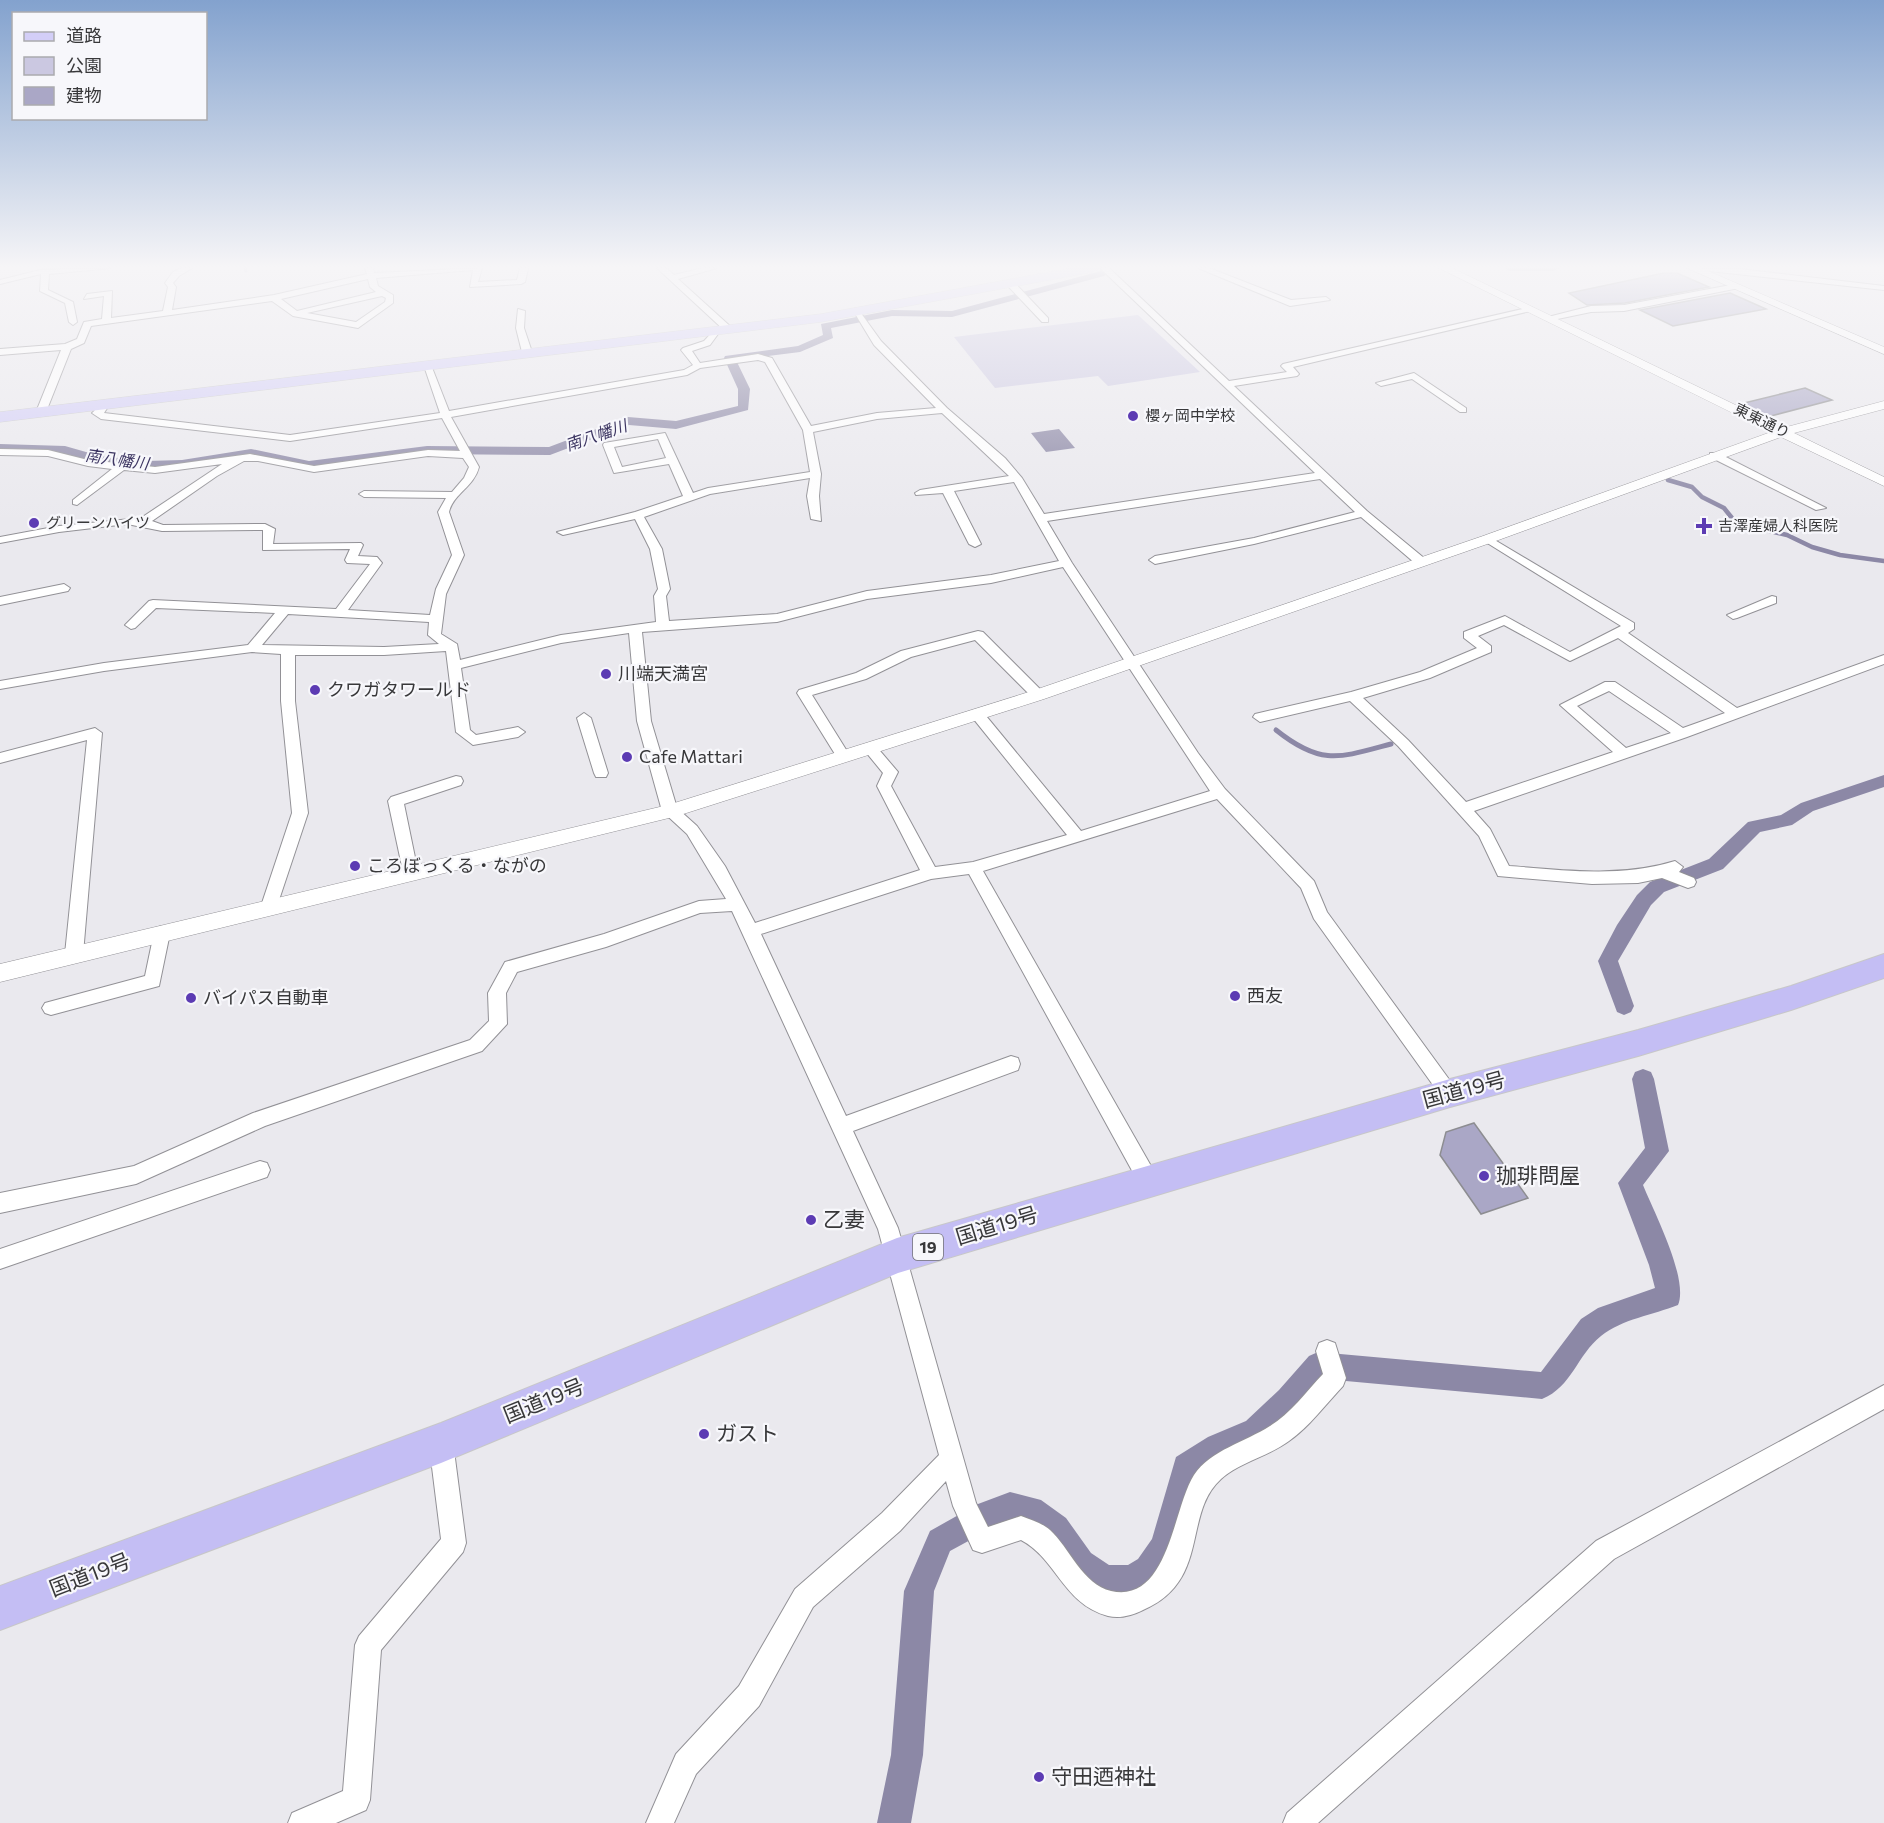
<svg xmlns="http://www.w3.org/2000/svg" width="1884" height="1823" font-family="Commissioner,'Noto Sans JP',sans-serif">
<style>
.green{fill:#cbc8e1}
.water{fill:#8c88a6}
.lines{fill:none;stroke-linecap:round;stroke-linejoin:round}
.stream-far2{stroke:#8c88a6;stroke-width:3}
.stream-far1{stroke:#8c88a6;stroke-width:4.5}
.stream{stroke:#8c88a6;stroke-width:5}
.canal{fill:#8c88a6;fill-rule:evenodd}
.building{fill:#aaa7c6;stroke:#8d8d91;stroke-width:1.5}
.minor-casing{stroke:#929196;stroke-width:2}
.tertiary-casing{stroke:#929196;stroke-width:1}
.primary-casing{stroke:#c7c7c8;stroke-width:1}
.trunk-casing{stroke:#c7c7c8;stroke-width:2}
.minor{fill:#fff;fill-rule:evenodd}
.tertiary{fill:#fff;fill-rule:evenodd}
.primary{fill:#d3cef7;fill-rule:evenodd}
.trunk{fill:#c4bef4;fill-rule:evenodd}
.poi-dot{fill:#5c3bb3;stroke:#f7f7fb;stroke-width:2}
.labels{text-anchor:middle;stroke-width:4.5;stroke-linejoin:round;paint-order:stroke}
.far-poi-label{font-size:15px;fill:#38383a;stroke:#f7f7fb;text-anchor:start}
.far-street-label{font-size:15px;fill:#38383a;stroke:#f7f7fb}
.far-water-label{font-size:16px;font-style:italic;fill:#3e3763;stroke:#f7f7fb}
.shield{fill:#f7f7fb;stroke:#717174;stroke-width:1.5}
.shield-label{font-size:16px;font-weight:bold;fill:#38383a}
.poi-label{font-size:18px;fill:#38383a;stroke:#f7f7fb;text-anchor:start}
.near-street-label{font-size:21px;fill:#38383a;stroke:#f7f7fb}
.near-poi-label{font-size:21px;fill:#38383a;stroke:#f7f7fb;text-anchor:start}
</style>
<rect width="100%" height="100%" fill="#eae9ee"/>
<path class="green" d="M 1138,315 L 1200,372 L 1108,386 L 1098,376 L 995,388 L 954,337 Z"/>
<path class="water" d="M 1059,429 L 1075,448 L 1046,452 L 1031,433 Z"/>
<g class="lines">
<path class="stream-far2" d="M 245,268 L 246,271"/>
<path class="stream-far1" d="M 1668,480 L 1692,487 L 1702,497 L 1724,508 L 1732,518 L 1744,525 L 1787,535 L 1812,547 L 1840,555 L 1884,561"/>
<path class="stream" d="M 1276,730 C 1321,766 1339,758 1391,744"/>
<path class="canal" d="M 1505,268 L 1559,268 L 1554,271 L 1510,271 Z
M 1101,271 L 1106,274 L 1104,276 L 952,317 L 892,316 L 831,328 L 833,338 L 800,352 L 736,360 L 750,389 L 748,410 L 676,429 L 629,425 L 550,455 L 427,454 L 309,469 L 251,457 L 182,468 L 146,469 L 99,464 L 64,454 L 0,452 L 0,444 L 65,446 L 100,456 L 146,461 L 182,460 L 251,449 L 309,461 L 427,446 L 549,447 L 628,417 L 676,421 L 738,406 L 738,389 L 724,358 L 725,356 L 798,346 L 823,335 L 821,324 L 892,310 L 952,311 Z
M 1884,775 L 1884,787 L 1813,811 L 1792,825 L 1760,832 L 1723,869 L 1664,892 L 1651,905 L 1618,961 L 1634,1006 L 1631,1012 L 1624,1015 L 1617,1012 L 1598,961 L 1617,925 L 1637,895 L 1650,882 L 1709,859 L 1748,822 L 1781,815 L 1801,803 Z
M 1643,1069 L 1651,1072 L 1654,1079 L 1669,1151 L 1643,1185 C 1654,1212 1689,1279 1678,1305 C 1653,1315 1622,1319 1601,1336 C 1577,1355 1572,1387 1542,1399 L 1324,1379 L 1299,1410 L 1266,1441 L 1228,1457 L 1198,1476 L 1175,1556 L 1160,1581 L 1130,1595 L 1106,1595 L 1069,1575 L 1046,1538 L 1025,1523 L 1010,1520 L 996,1526 L 950,1551 L 934,1591 L 923,1755 L 911,1823 L 877,1823 L 891,1755 L 904,1591 L 930,1531 L 978,1504 L 1010,1492 L 1041,1500 L 1066,1518 L 1091,1553 L 1109,1565 L 1128,1565 L 1138,1559 L 1152,1539 L 1176,1457 L 1208,1437 L 1246,1421 L 1279,1390 L 1309,1356 L 1318,1352 L 1541,1372 L 1581,1319 L 1598,1308 L 1655,1288 L 1649,1265 L 1618,1183 L 1645,1148 L 1632,1079 L 1635,1072 Z"/>
</g>
<path class="building" d="M 1664,273 L 1677,273 L 1709,287 L 1625,303 L 1587,305 L 1569,293 Z
M 1730,293 L 1766,309 L 1673,326 L 1640,310 Z
M 1805,388 L 1832,400 L 1767,417 L 1740,404 Z
M 1474,1123 L 1528,1198 L 1481,1214 L 1440,1155 L 1446,1132 Z"/>
<g class="lines">
<g class="minor-casing">
<path id="minor" d="M 111,268 L 49,274 L 48,290 L 73,302 L 77,322 L 73,325 L 69,322 L 65,303 L 40,291 L 41,274 L 0,284 L 0,280 L 40,270 Z
M 182,268 L 192,268 L 179,276 L 173,283 L 176,287 L 172,310 L 274,295 L 367,274 L 365,268 L 373,268 L 374,273 L 482,268 L 478,282 L 517,280 L 520,268 L 528,268 L 525,282 L 521,284 L 470,287 L 473,270 L 376,278 L 378,286 L 393,295 L 393,303 L 358,328 L 293,316 L 272,301 L 91,326 L 84,343 L 71,349 L 46,412 L 38,414 L 36,412 L 61,350 L 0,355 L 0,349 L 65,344 L 77,339 L 84,322 L 102,319 L 104,296 L 84,299 L 87,294 L 112,291 L 111,318 L 163,311 L 168,287 L 165,283 L 173,272 ZM 368,279 L 370,287 L 376,292 L 297,311 L 281,299 ZM 382,296 L 386,298 L 385,302 L 356,322 L 307,313 Z
M 657,268 L 666,268 L 674,275 L 703,268 L 717,268 L 678,279 L 731,327 L 731,331 L 725,331 Z
M 1100,268 L 1109,268 L 1229,381 L 1287,372 L 1281,366 L 1283,364 L 1531,307 L 1535,310 L 1293,367 L 1299,374 L 1297,376 L 1234,386 L 1367,511 L 1424,558 L 1424,564 L 1416,564 L 1361,517 L 1254,544 L 1155,564 L 1149,560 L 1155,556 L 1254,538 L 1355,512 L 1320,479 L 1047,521 L 1072,563 L 1198,753 L 1225,789 L 1314,881 L 1327,912 L 1459,1093 L 1457,1099 L 1450,1101 L 1443,1099 L 1314,919 L 1301,888 L 1217,799 L 983,871 L 1155,1173 L 1158,1180 L 1155,1187 L 1148,1189 L 1141,1187 L 969,874 L 931,879 L 761,934 L 846,1116 L 1011,1056 L 1018,1058 L 1020,1064 L 1018,1070 L 853,1131 L 898,1228 L 976,1503 L 988,1527 L 1021,1516 C 1031,1520 1042,1523 1050,1530 C 1069,1547 1083,1585 1111,1591 C 1169,1604 1173,1507 1194,1475 C 1211,1450 1245,1442 1270,1426 C 1290,1414 1307,1391 1323,1374 L 1316,1351 L 1319,1343 L 1327,1340 L 1335,1343 L 1346,1378 L 1343,1386 C 1326,1404 1309,1427 1289,1441 C 1269,1456 1240,1462 1221,1479 C 1182,1514 1211,1581 1143,1610 C 1133,1615 1120,1619 1108,1616 C 1063,1604 1057,1559 1021,1540 L 982,1553 L 973,1550 L 953,1506 L 946,1481 L 900,1531 L 813,1607 L 759,1706 L 696,1774 L 674,1823 L 646,1823 L 676,1754 L 739,1686 L 795,1589 L 882,1513 L 939,1455 L 878,1229 L 732,911 L 700,913 L 606,947 L 517,972 L 506,993 L 507,1024 L 482,1051 L 265,1126 L 136,1184 L 0,1213 L 0,1193 L 134,1166 L 253,1113 L 470,1040 L 489,1021 L 488,993 L 505,962 L 604,934 L 699,901 L 726,899 L 687,834 L 662,811 L 637,721 L 629,633 L 561,643 L 461,668 L 470,730 L 476,735 L 518,727 L 525,732 L 518,737 L 473,745 L 456,732 L 446,651 L 384,655 L 295,655 L 295,701 L 308,813 L 277,906 L 275,910 L 263,910 L 261,906 L 292,813 L 281,701 L 281,654 L 252,652 L 104,671 L 0,689 L 0,681 L 104,663 L 248,645 L 275,613 L 156,608 L 135,628 L 131,629 L 125,625 L 149,601 L 153,600 L 336,609 L 370,564 L 347,563 L 345,560 L 350,549 L 263,550 L 263,530 L 162,531 L 127,524 L 59,532 L 0,543 L 0,537 L 59,526 L 141,518 L 222,464 L 155,473 L 124,470 L 77,505 L 73,504 L 73,500 L 112,469 L 88,466 L 48,456 L 0,455 L 0,449 L 48,450 L 88,460 L 155,467 L 250,454 L 314,466 L 428,450 L 460,451 L 442,418 L 290,441 L 101,419 L 92,413 L 104,402 L 109,405 L 104,413 L 290,435 L 440,413 L 423,363 L 431,365 L 449,411 L 684,370 L 693,365 L 681,350 L 683,348 L 704,341 L 717,327 L 721,330 L 710,345 L 692,351 L 700,363 L 758,354 L 772,358 L 811,426 L 877,413 L 936,408 L 874,345 L 854,312 L 858,309 L 881,341 L 947,408 L 1005,458 L 1022,478 L 1044,514 L 1315,473 ZM 758,360 L 765,362 L 803,430 L 810,472 L 708,488 L 693,493 L 665,433 L 604,443 L 603,445 L 614,473 L 669,464 L 683,496 L 635,512 L 557,532 L 563,535 L 635,519 L 650,549 L 658,589 L 654,596 L 656,622 L 561,635 L 460,660 L 457,644 L 441,634 L 446,594 L 464,555 L 449,512 C 453,494 474,487 479,467 L 451,417 L 687,375 L 700,368 ZM 942,413 L 1009,476 L 920,490 L 915,493 L 916,495 L 943,493 L 969,544 L 975,547 L 981,544 L 954,491 L 1014,482 L 1059,561 L 991,575 L 867,591 L 777,614 L 669,621 L 666,596 L 670,589 L 662,549 L 644,517 L 710,494 L 810,478 L 807,496 L 811,519 L 821,521 L 819,496 L 821,474 L 813,432 L 877,419 ZM 658,439 L 666,458 L 622,467 L 614,447 ZM 428,456 L 463,458 L 469,467 L 464,478 L 452,492 L 364,491 L 359,494 L 364,497 L 446,498 L 438,512 L 452,555 L 436,589 L 430,615 L 348,610 L 382,563 L 377,557 L 358,556 L 363,545 L 361,543 L 273,544 L 275,529 L 265,524 L 163,525 L 152,521 L 217,476 L 244,461 L 258,461 L 314,472 ZM 1063,567 L 1210,791 L 1081,831 L 982,711 L 972,711 L 972,717 L 1067,835 L 973,862 L 935,867 L 891,786 L 898,772 L 875,745 L 865,745 L 863,748 L 865,751 L 883,773 L 877,786 L 920,870 L 755,923 L 725,866 L 697,826 L 677,808 L 651,721 L 642,632 L 777,622 L 867,599 L 991,583 ZM 288,614 L 429,622 L 428,635 L 439,644 L 384,647 L 262,645 Z
M 1198,268 L 1209,268 L 1291,300 L 1326,297 L 1330,300 L 1290,306 Z
M 1691,269 L 1740,269 L 1884,286 L 1884,290 Z
M 1007,281 L 1013,281 L 1048,318 L 1048,322 L 1042,322 L 1007,285 Z
M 1736,284 L 1739,288 L 1624,311 L 1591,312 L 1548,321 L 1544,318 L 1591,306 L 1624,305 Z
M 518,309 L 525,311 L 524,328 L 532,352 L 527,355 L 522,352 L 516,328 Z
M 1414,373 L 1466,408 L 1466,412 L 1460,412 L 1412,379 L 1381,386 L 1376,383 Z
M 1710,453 L 1718,453 L 1826,508 L 1816,510 L 1710,457 Z
M 1488,536 L 1634,623 L 1634,629 L 1628,633 L 1737,708 L 1884,655 L 1884,664 L 1687,737 L 1474,811 L 1490,829 L 1509,866 C 1566,870 1620,878 1675,861 L 1683,867 L 1679,872 L 1694,878 L 1696,882 L 1694,886 L 1688,888 L 1662,878 L 1638,883 L 1592,884 L 1498,876 L 1479,836 L 1398,746 L 1350,701 L 1260,722 L 1253,717 L 1255,714 L 1351,692 L 1420,672 L 1477,648 L 1464,638 L 1464,632 L 1505,616 L 1570,652 L 1621,626 L 1484,541 L 1484,537 ZM 1504,625 L 1570,661 L 1618,638 L 1725,713 L 1683,728 L 1615,682 L 1605,682 L 1560,705 L 1613,752 L 1466,802 L 1408,740 L 1363,698 L 1430,678 L 1491,652 L 1491,646 L 1478,636 ZM 1609,691 L 1671,733 L 1626,748 L 1577,706 Z
M 64,584 L 70,588 L 68,591 L 0,605 L 0,597 Z
M 1772,596 L 1776,597 L 1776,603 L 1737,618 L 1733,619 L 1727,615 Z
M 978,631 L 983,632 L 1043,692 L 1043,698 L 1033,698 L 975,640 L 911,657 L 866,679 L 812,695 L 850,756 L 843,761 L 838,759 L 797,693 L 799,690 L 856,673 L 901,651 Z
M 584,713 L 591,718 L 608,773 L 606,777 L 596,777 L 594,773 L 577,718 Z
M 95,728 L 102,733 L 83,954 L 80,959 L 68,959 L 65,954 L 87,740 L 0,763 L 0,753 Z
M 456,776 L 461,777 L 463,781 L 461,785 L 404,804 L 418,872 L 416,876 L 404,876 L 388,801 L 391,797 Z
M 162,926 L 168,928 L 170,933 L 159,986 L 51,1015 L 45,1013 L 42,1008 L 45,1003 L 145,976 L 154,933 L 156,928 Z
M 260,1161 L 267,1163 L 270,1170 L 267,1177 L 0,1269 L 0,1249 Z
M 1884,1385 L 1884,1409 L 1614,1559 L 1318,1823 L 1283,1823 L 1287,1813 L 1596,1541 Z
M 441,1431 L 449,1435 L 453,1443 L 466,1543 L 463,1552 L 381,1650 L 370,1800 L 366,1810 L 336,1823 L 288,1823 L 292,1813 L 343,1791 L 355,1645 L 359,1636 L 441,1539 L 429,1443 L 433,1435 Z"/>
</g>
<g class="tertiary-casing">
<path id="tertiary" d="M 1439,268 L 1452,268 L 1783,428 L 1884,401 L 1884,409 L 1794,433 L 1884,477 L 1884,486 L 1781,437 L 1493,542 L 1044,699 L 677,816 L 0,982 L 0,964 L 668,805 L 1032,691 L 1483,536 L 1771,432 Z
M 1687,268 L 1701,268 L 1884,347 L 1884,354 Z"/>
</g>
<g class="primary-casing">
<path id="primary" d="M 1072,268 L 1100,268 L 1093,272 L 821,322 L 0,422 L 0,412 L 821,314 Z"/>
</g>
<g class="trunk-casing">
<path id="trunk" d="M 1884,954 L 1884,978 L 1791,1010 L 1638,1056 L 1450,1107 L 898,1273 L 441,1463 L 0,1630 L 0,1586 L 441,1423 L 897,1238 L 1450,1079 L 1638,1030 L 1791,986 Z"/>
</g>
<use href="#minor" class="minor"/>
<use href="#tertiary" class="tertiary"/>
<use href="#primary" class="primary"/>
<use href="#trunk" class="trunk"/>
</g>
<linearGradient id="sky" x2="0" y2="1"><stop stop-color="#83a2ce"/><stop offset="0.51" stop-color="#f6f5f7"/><stop offset="1" stop-color="#f6f5f7" stop-opacity="0"/></linearGradient>
<rect width="1884" height="523" fill="url(#sky)"/>
<g class="poi-dot">
<circle cx="1133" cy="416" r="6"/>
<circle cx="34" cy="523" r="6"/>
<path d="M1701 517h6v6h6v6h-6v6h-6v-6h-6v-6h6z"/>
<circle cx="606" cy="674" r="6"/>
<circle cx="315" cy="690" r="6"/>
<circle cx="627" cy="757" r="6"/>
<circle cx="355" cy="866" r="6"/>
<circle cx="1235" cy="996" r="6"/>
<circle cx="191" cy="998" r="6"/>
<circle cx="1484" cy="1176" r="6"/>
<circle cx="811" cy="1220" r="6"/>
<circle cx="704" cy="1434" r="6"/>
<circle cx="1039" cy="1777" r="6"/>
</g>
<g class="labels">
<g class="far-poi-label">
<text x="1145" y="421">櫻ヶ岡中学校</text>
<text x="46" y="528">グリーンハイツ</text>
<text x="1718" y="531">吉澤産婦人科医院</text>
</g>
<g class="far-street-label">
<text transform="translate(1762 421) rotate(26)" y="5">東東通り</text>
</g>
<g class="far-water-label">
<text transform="translate(596 435) rotate(-19)" y="6">南八幡川</text>
<text transform="translate(117 459) rotate(8)" y="6">南八幡川</text>
</g>
<rect class="shield" x="913" y="1234" width="30" height="26" rx="4.5"/>
<g class="shield-label">
<text x="928" y="1253">19</text>
</g>
<g class="poi-label">
<text x="618" y="680">川端天満宮</text>
<text x="327" y="696">クワガタワールド</text>
<text x="639" y="763">Cafe Mattari</text>
<text x="367" y="872">ころぼっくる・ながの</text>
<text x="1247" y="1002">西友</text>
<text x="203" y="1004">バイパス自動車</text>
</g>
<g class="near-street-label">
<text transform="translate(1464 1090) rotate(-15)" y="7">国道19号</text>
<text transform="translate(997 1226) rotate(-17)" y="7">国道19号</text>
<text transform="translate(544 1401) rotate(-22)" y="7">国道19号</text>
<text transform="translate(90 1575) rotate(-21)" y="7">国道19号</text>
</g>
<g class="near-poi-label">
<text x="1496" y="1183">珈琲問屋</text>
<text x="823" y="1227">乙妻</text>
<text x="716" y="1441">ガスト</text>
<text x="1051" y="1784">守田迺神社</text>
</g>
</g>
<rect x="12" y="12" width="195" height="108" fill="#f7f7fb" stroke="#ababae" stroke-width="1.5"/>
<rect x="24" y="32" width="30" height="9" fill="#d3cef7" stroke="#ababae" stroke-width="1.5"/>
<text x="66" y="42" font-size="18" fill="#38383a">道路</text>
<rect x="24" y="57" width="30" height="18" fill="#cbc8e1" stroke="#ababae" stroke-width="1.5"/>
<text x="66" y="72" font-size="18" fill="#38383a">公園</text>
<rect x="24" y="87" width="30" height="18" fill="#aaa7c6" stroke="#ababae" stroke-width="1.5"/>
<text x="66" y="102" font-size="18" fill="#38383a">建物</text>
</svg>
